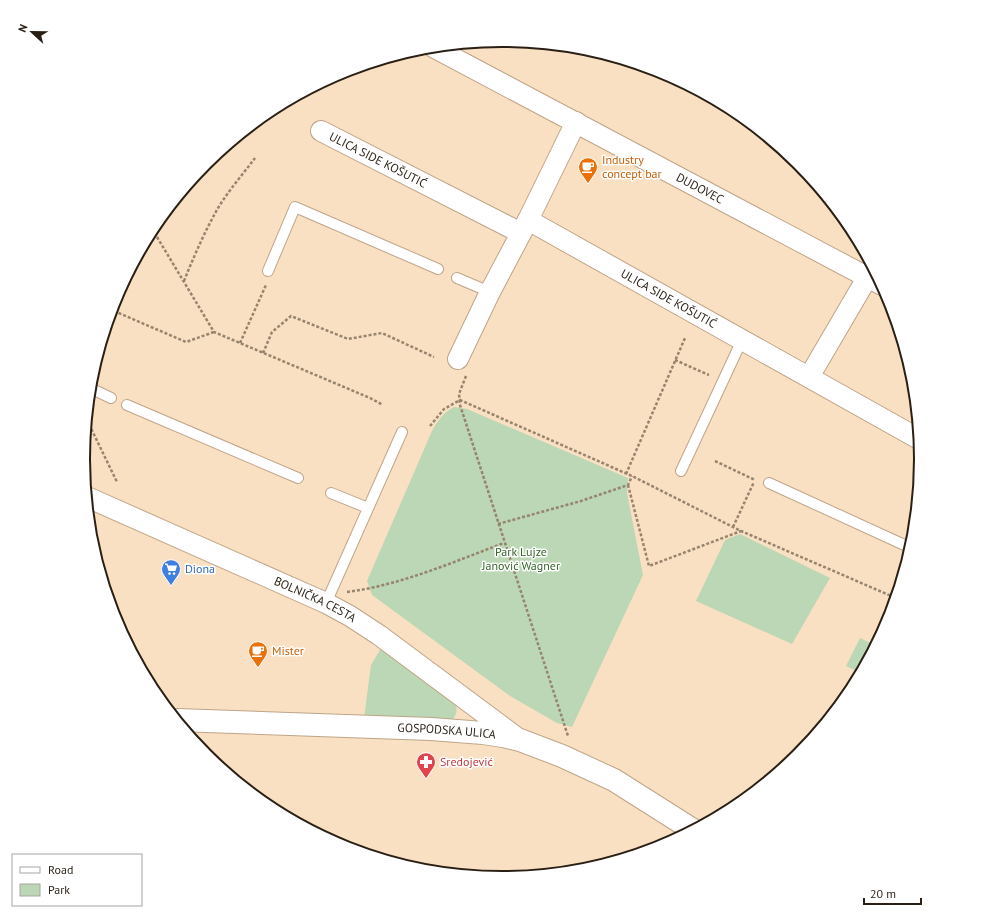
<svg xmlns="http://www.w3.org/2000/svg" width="1004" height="918" font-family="'PT Sans',sans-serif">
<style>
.green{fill:#bbd7b5}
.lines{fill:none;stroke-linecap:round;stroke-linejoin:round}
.lane-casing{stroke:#bea589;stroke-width:12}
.street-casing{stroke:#bea589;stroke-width:22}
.secondary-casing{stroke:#bea589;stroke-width:24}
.path{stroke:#97846f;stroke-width:2.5;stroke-dasharray:3 2;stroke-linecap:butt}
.lane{stroke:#fff;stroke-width:10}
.street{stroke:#fff;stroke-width:20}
.secondary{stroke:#fff;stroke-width:22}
.labels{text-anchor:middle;stroke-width:3;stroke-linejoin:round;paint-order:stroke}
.street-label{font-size:12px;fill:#291f14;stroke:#fff}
.food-label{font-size:12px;fill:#c56008;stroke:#fff;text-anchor:start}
.park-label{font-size:12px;fill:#37642e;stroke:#fff}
.shop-label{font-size:12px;fill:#366cbe;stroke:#fff;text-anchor:start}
.health-label{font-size:12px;fill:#be3a42;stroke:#fff;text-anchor:start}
.rim{fill:none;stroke:#291f14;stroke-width:2}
</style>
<rect width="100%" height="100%" fill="#fae0c2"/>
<path class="green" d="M 454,407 L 467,409 L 628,478 L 627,493 L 643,575 L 572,727 L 557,723 L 510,696 L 372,595 L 367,581 L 432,431 C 438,420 443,413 454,407 Z
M 740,534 L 830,578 L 792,644 L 696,601 L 725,540 Z
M 860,638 L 875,645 L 861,673 L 846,666 Z
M 381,648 L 454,702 C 458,708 457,714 453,719 L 449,720 L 364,718 L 371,665 Z"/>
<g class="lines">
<g class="lane-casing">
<path id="lane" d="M 268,271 L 295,207 L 438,269
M 457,278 L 490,292
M 90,388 L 111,398
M 127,405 L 298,478
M 681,471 L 742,340
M 769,483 L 911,548
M 331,493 L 368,508
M 326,603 L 402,432"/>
</g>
<g class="street-casing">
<g id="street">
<path id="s1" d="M 433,47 L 882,285"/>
<path id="s2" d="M 321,131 L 521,233"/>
<path id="s3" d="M 528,220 L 919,439"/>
<path d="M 458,359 L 490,292 L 528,220 L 576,122"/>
<path d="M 809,377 L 867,278"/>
<path id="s4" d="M 87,497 L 326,603 L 350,616 L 379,635 L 520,740"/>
</g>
</g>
<g class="secondary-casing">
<g id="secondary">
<path id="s5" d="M 177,720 L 431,729 L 483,733 L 503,736 L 520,740 L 562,756 L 614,780 L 693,830"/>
</g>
</g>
<path class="path" d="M 157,237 L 214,332 L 370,398 L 383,405
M 184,281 C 194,256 205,231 218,208 C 229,190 243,174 255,158
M 114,311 L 186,342 L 214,332
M 240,343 L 266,285
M 263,353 L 272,332 L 291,316 L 348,339 L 382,333 L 434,357
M 675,360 L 709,375
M 466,376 L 459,394 L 460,405 L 568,736
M 87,420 L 117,482
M 430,426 L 444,409 L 460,400 L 632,476 L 741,531 L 896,598
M 715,461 L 755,480
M 626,474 L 685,338
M 628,485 L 649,566 L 741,531
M 498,524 L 581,501 L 628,485 L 632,476
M 733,527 L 754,482
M 347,592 C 401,585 453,562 504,543"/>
<use href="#lane" class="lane"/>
<use href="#street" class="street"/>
<use href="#secondary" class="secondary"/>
</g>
<defs>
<g id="cafe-pin" transform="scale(1)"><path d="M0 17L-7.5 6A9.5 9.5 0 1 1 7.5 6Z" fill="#e8710a" stroke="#fff"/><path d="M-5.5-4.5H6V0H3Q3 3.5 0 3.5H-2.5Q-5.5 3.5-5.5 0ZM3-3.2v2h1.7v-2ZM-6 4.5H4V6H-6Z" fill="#fff"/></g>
<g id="supermarket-pin" transform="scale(1)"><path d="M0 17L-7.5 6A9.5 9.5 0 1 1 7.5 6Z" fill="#3f7fe0" stroke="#fff"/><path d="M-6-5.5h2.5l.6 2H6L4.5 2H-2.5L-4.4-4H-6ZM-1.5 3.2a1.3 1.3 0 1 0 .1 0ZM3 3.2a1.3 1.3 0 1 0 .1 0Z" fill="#fff"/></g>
<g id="pharmacy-pin" transform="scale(1)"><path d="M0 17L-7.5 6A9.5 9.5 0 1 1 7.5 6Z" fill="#e0444e" stroke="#fff"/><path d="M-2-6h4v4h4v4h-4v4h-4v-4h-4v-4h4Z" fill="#fff"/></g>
</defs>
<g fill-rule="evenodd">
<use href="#cafe-pin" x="588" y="167"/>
<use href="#supermarket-pin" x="171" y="569"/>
<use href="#cafe-pin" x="258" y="651"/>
<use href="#pharmacy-pin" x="426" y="762"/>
</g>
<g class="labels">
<g class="street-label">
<text dy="4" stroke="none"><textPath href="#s2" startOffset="64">ULICA SIDE KOŠUTIĆ</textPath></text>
<text dy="4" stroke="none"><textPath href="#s1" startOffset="302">DUDOVEC</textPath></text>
<text dy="4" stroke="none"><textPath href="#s3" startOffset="161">ULICA SIDE KOŠUTIĆ</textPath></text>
<text dy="4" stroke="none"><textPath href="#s4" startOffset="250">BOLNIČKA CESTA</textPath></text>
<text dy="4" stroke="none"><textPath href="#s5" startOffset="270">GOSPODSKA ULICA</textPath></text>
</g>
<g class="food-label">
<text x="602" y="164">Industry<tspan x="602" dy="14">concept bar</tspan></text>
<text x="272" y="655">Mister</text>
</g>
<g class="park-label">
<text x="521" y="556">Park Lujze<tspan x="521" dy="14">Janović Wagner</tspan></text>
</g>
<g class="shop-label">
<text x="185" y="573">Diona</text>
</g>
<g class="health-label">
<text x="440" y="766">Sredojević</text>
</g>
</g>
<path d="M0 0H1004V918H0ZM90 459a412 412 0 1 1 824 0a412 412 0 1 1-824 0Z" fill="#fff" fill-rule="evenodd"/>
<path class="rim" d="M90 459a412 412 0 1 1 824 0a412 412 0 1 1-824 0Z"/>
<rect x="12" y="854" width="130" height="52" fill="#ffffff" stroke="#a9a5a1"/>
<rect x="20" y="867" width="20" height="6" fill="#ffffff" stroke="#a9a5a1"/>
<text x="48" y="874" font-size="12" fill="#291f14">Road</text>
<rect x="20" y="884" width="20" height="12" fill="#bbd7b5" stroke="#a9a5a1"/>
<text x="48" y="894" font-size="12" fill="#291f14">Park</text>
<g transform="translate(32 32) rotate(292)" stroke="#ffffff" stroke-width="3" paint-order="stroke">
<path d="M0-3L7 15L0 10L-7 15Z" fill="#291f14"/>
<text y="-6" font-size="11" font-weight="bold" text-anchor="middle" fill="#291f14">N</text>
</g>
<path d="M864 898v6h57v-6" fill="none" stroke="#291f14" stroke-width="2"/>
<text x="870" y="898" font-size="12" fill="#291f14" stroke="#ffffff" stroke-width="3" paint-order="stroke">20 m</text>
</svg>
